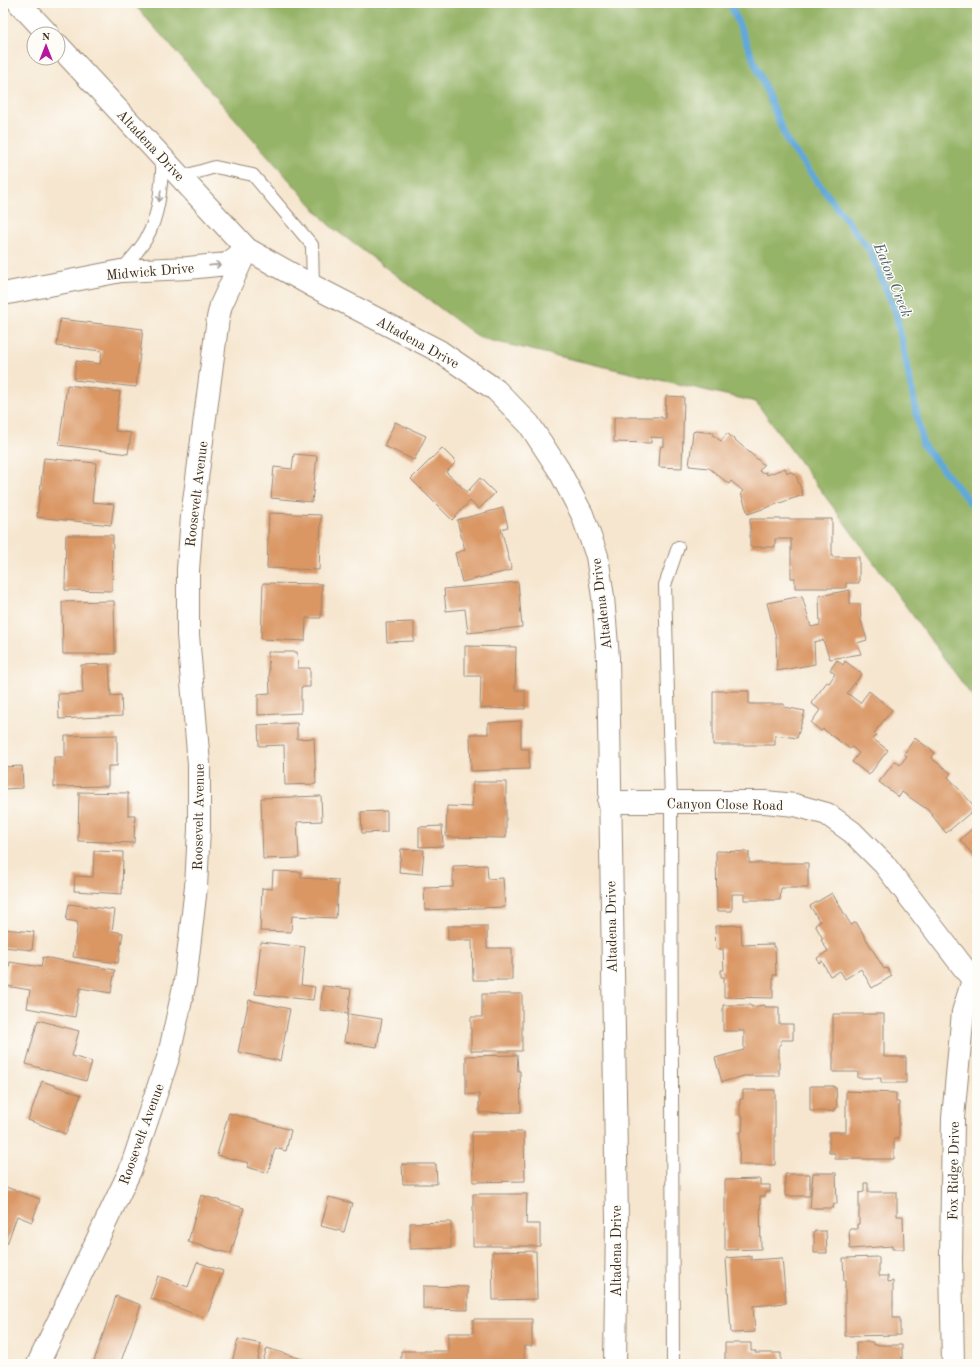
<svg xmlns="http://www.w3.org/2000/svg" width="980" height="1367" font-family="'Old Standard TT',serif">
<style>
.forest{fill:#96b467;stroke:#686f42}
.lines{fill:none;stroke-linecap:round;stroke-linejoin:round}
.stream{stroke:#62a9d9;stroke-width:7}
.building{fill:#da9664}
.service-casing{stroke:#988876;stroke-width:14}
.minor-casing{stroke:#988876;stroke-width:24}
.secondary-casing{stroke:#988876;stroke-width:24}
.service{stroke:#fff;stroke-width:12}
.minor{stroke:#fff;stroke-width:22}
.secondary{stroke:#fff;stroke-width:22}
.oneway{stroke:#a79f9a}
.labels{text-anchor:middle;stroke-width:3;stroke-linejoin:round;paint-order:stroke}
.street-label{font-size:14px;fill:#3b2a1e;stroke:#fdfcf7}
.water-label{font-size:15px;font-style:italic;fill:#4b5d69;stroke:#fdfcf7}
</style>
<rect width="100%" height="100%" fill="#fdfcf7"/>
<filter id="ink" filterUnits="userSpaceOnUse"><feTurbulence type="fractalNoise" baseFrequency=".025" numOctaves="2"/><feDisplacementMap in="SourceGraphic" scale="8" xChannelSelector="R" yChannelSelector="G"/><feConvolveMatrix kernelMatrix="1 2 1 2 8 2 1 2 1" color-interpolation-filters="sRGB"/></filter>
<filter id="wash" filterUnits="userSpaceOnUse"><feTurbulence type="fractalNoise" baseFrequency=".012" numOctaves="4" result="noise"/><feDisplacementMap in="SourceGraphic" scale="16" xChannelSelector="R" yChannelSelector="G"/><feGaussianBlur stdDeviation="0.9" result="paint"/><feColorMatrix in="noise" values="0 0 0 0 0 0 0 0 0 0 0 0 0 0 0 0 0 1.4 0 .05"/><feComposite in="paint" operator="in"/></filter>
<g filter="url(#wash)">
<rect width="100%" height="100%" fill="#f6e6cf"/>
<path class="forest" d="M 133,3 L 977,3 L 977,703 L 756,402 L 480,338 L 329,225 Z"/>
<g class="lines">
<path class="stream" d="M 730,3 L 788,143 L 870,251 L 896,313 L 923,445 L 977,511"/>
</g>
<g id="blocks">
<path class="building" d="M 60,319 L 143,329 L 136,387 L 74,380 L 76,361 L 100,364 L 102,351 L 57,346 Z
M 67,385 L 120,392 L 115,431 L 131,433 L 128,454 L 59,445 Z
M 666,396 L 684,397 L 682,468 L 659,467 L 660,450 L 661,446 L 664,446 L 664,438 L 651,437 L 651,443 L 614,442 L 614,417 L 662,417 L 662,419 L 665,419 Z
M 395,422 L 426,436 L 414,460 L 384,446 Z
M 696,431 L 714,433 L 713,435 L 721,441 L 727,433 L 764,465 L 759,471 L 762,473 L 766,472 L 767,475 L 785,468 L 787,473 L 791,472 L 796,475 L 803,495 L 748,514 L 741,493 L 743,491 L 731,481 L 729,484 L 709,468 L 689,466 L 693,432 Z
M 442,448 L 456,462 L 446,472 L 467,492 L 480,478 L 495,493 L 479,509 L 470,501 L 452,520 L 411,479 Z
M 294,454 L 317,456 L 312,502 L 271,498 L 274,467 L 292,469 Z
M 44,458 L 96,463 L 92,502 L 114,504 L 111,525 L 37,517 Z
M 503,508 L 508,527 L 501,529 L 512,570 L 462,582 L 455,553 L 465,550 L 457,520 Z
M 269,513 L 321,515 L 319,570 L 267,568 Z
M 750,519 L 832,519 L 832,557 L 859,557 L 859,583 L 846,583 L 846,588 L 795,588 L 795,578 L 791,578 L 791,539 L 775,539 L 775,547 L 750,547 Z
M 66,535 L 113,535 L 112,591 L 65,590 Z
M 518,582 L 522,627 L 468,633 L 465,609 L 446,611 L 444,589 Z
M 263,583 L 322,584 L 321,618 L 306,618 L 305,641 L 261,639 Z
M 850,590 L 850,604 L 860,604 L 861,621 L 867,640 L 857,643 L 861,654 L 830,659 L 823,640 L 814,642 L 815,664 L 777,671 L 776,637 L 767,603 L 802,596 L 811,627 L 820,625 L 819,596 Z
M 114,601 L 115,654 L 63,654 L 62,602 Z
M 414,622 L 414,641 L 387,642 L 386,623 Z
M 465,646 L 516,647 L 515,690 L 525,690 L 525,709 L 480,708 L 481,676 L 465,676 Z
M 268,652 L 297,652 L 298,668 L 310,668 L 310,687 L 301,687 L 301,713 L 258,715 L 258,694 L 270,693 Z
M 837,660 L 843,665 L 845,661 L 862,674 L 847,693 L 860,703 L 869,691 L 892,710 L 874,733 L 877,735 L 873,739 L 888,750 L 869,775 L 852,762 L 859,753 L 852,747 L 850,749 L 823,729 L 821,731 L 811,723 L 820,710 L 811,703 L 827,682 L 829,683 L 835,674 L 830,670 Z
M 109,664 L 111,696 L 121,695 L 122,716 L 59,719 L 58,694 L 83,693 L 81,665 Z
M 713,691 L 749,691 L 749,704 L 784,704 L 784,707 L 805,711 L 797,738 L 775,735 L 775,745 L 713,745 Z
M 521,721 L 521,749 L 529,749 L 529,769 L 471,771 L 470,734 L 488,734 L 488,723 Z
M 297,723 L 297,739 L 314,738 L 316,784 L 285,785 L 284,745 L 259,746 L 258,725 Z
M 117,735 L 117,766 L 108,766 L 108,786 L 54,787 L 54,757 L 65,757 L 65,736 Z
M 915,738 L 935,753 L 931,758 L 951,773 L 948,777 L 976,808 L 946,833 L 928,810 L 902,792 L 899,797 L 879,782 L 895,761 L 900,765 L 907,756 L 904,754 Z
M 22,766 L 23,788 L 3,789 L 3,767 Z
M 473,782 L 506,782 L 506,838 L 446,837 L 447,806 L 472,807 Z
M 79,792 L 128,793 L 128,815 L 135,815 L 134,843 L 78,841 Z
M 321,796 L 322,821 L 297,822 L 299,858 L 263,859 L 261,798 Z
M 387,811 L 387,832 L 362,833 L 361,812 Z
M 977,824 L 977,859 L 960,840 Z
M 442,826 L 443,846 L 419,847 L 419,827 Z
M 401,849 L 424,850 L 422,874 L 399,872 Z
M 94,851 L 123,852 L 122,894 L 74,891 L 75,876 L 93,877 Z
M 716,851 L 749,852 L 749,863 L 808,863 L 808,888 L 781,888 L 780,900 L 744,900 L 744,894 L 732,894 L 732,911 L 717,911 Z
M 487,865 L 488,879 L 503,878 L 505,907 L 425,910 L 424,888 L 453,887 L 453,866 Z
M 273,871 L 301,872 L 301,878 L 338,880 L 336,918 L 292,916 L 291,932 L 260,931 L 262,888 L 272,889 Z
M 977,885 L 977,896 L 972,890 Z
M 832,893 L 851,925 L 856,922 L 884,969 L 887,968 L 892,976 L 872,988 L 861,969 L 845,979 L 840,971 L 830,976 L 822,961 L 819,963 L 817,958 L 828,951 L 821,940 L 823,939 L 815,925 L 820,922 L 810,906 Z
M 69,904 L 115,910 L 112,931 L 123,933 L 118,963 L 73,957 L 78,922 L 66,920 Z
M 741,925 L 742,945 L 773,944 L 773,947 L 775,947 L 776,975 L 773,975 L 773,998 L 724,997 L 724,977 L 721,977 L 721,970 L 724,970 L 723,949 L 716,949 L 715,926 Z
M 448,926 L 487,926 L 487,948 L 512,948 L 512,980 L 473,980 L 472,940 L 448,940 Z
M 3,929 L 34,932 L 32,950 L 3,947 Z
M 261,942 L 305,947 L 301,985 L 315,987 L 313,1000 L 255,994 Z
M 43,957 L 115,970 L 111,993 L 80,988 L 75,1017 L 27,1008 L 30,990 L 6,986 L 10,962 L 41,967 Z
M 323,986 L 351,989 L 348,1013 L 320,1010 Z
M 482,994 L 522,994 L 522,1051 L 471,1051 L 471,1017 L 482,1017 Z
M 249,1000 L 290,1009 L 280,1061 L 238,1052 Z
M 723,1005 L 751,1005 L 751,1007 L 765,1005 L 765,1007 L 779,1007 L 779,1024 L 793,1024 L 793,1040 L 781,1040 L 781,1045 L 779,1045 L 779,1076 L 744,1076 L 722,1082 L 715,1058 L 744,1050 L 744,1031 L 723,1031 Z
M 348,1014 L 382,1019 L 377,1047 L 344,1042 Z
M 833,1014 L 884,1014 L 884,1057 L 906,1057 L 906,1083 L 881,1083 L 881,1078 L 858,1078 L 858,1072 L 833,1072 Z
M 38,1020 L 79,1031 L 72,1056 L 92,1062 L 86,1081 L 26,1064 Z
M 517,1055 L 518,1071 L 520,1071 L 521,1112 L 479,1113 L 479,1094 L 466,1094 L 466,1056 Z
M 42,1081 L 81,1095 L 66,1134 L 28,1120 Z
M 810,1086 L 834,1086 L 834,1088 L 836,1088 L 837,1108 L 834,1108 L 834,1111 L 810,1111 Z
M 743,1090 L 775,1090 L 775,1165 L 739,1165 L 740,1132 L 742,1132 L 743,1116 L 740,1116 L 740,1099 L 743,1099 Z
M 846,1091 L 896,1093 L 896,1102 L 899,1102 L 899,1138 L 894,1139 L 894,1159 L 835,1159 L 835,1153 L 829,1153 L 829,1132 L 846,1132 Z
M 229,1113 L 291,1130 L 286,1151 L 275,1148 L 268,1173 L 247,1167 L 249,1163 L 217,1155 Z
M 472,1132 L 524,1132 L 525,1181 L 473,1182 Z
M 402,1164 L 436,1164 L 437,1184 L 403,1184 Z
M 813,1173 L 836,1173 L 837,1204 L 834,1204 L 833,1208 L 810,1208 Z
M 785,1174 L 810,1174 L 810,1196 L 785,1196 Z
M 760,1179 L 760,1185 L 770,1185 L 770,1192 L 765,1192 L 765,1196 L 760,1196 L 761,1249 L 725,1250 L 725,1180 Z
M 864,1183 L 868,1183 L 868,1192 L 897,1192 L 897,1216 L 903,1216 L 904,1249 L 892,1249 L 892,1246 L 850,1249 L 849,1229 L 857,1229 L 857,1224 L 859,1224 L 859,1193 L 864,1192 Z
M 3,1186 L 40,1199 L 32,1222 L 17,1216 L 7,1244 L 3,1242 Z
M 473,1194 L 527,1194 L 526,1224 L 540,1224 L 540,1246 L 473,1246 Z
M 201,1195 L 244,1208 L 231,1254 L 188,1242 Z
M 329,1197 L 352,1203 L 344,1232 L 321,1226 Z
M 451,1222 L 451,1248 L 410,1249 L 410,1223 Z
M 814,1231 L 826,1231 L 827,1253 L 814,1253 Z
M 536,1251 L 537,1299 L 493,1300 L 492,1252 Z
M 751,1256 L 751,1260 L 782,1258 L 786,1303 L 753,1306 L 755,1332 L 731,1333 L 726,1258 Z
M 879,1257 L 879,1276 L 888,1276 L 888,1282 L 893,1281 L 893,1318 L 900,1318 L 900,1335 L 845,1336 L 845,1281 L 844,1281 L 843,1258 Z
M 197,1262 L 223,1271 L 206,1318 L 150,1298 L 158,1276 L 188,1287 Z
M 423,1286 L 468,1287 L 468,1310 L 423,1309 Z
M 116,1296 L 141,1305 L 120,1364 L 93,1364 Z
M 473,1319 L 532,1319 L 532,1346 L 524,1346 L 524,1364 L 401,1364 L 401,1351 L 448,1351 L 448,1333 L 473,1333 Z
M 238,1339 L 261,1344 L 257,1364 L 232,1362 Z
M 856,1342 L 873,1342 L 873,1345 L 902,1345 L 902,1364 L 856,1364 Z
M 725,1343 L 751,1343 L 751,1351 L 756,1351 L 755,1353 L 781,1353 L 781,1364 L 725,1364 Z
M 267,1348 L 305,1360 L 303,1364 L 262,1364 Z"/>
</g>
</g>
<g filter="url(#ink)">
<use href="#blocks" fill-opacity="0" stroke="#988876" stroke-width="1"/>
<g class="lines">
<g class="service-casing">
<path id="service" d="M 181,177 L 215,167 L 253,175 L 312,245 L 313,286
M 121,271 C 129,261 140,250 146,239 C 160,214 161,186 163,158
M 673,1364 L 671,802 L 665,585 L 678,547"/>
</g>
<g class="minor-casing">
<path id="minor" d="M 3,294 L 121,271 L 188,268 L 227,264 L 247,249
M 609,802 L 765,802 L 795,805 L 827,814 L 852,832 L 884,864 L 977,985
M 38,1364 L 130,1171 L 169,1055 L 185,982 L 196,887 L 199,829 L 199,764 L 188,635 L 188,570 L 192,517 L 218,318 L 221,305 L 247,249
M 953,1364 L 951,1260 L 953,1118 L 963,1012 L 973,980"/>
</g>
<g class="secondary-casing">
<path id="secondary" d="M 19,3 L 48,34
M 58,45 L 247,249 L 313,286 L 439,351 L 496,390 L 529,424 L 559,470 L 582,514 L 597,556 L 603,597 L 608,658 L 617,1220 L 615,1364"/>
</g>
<use href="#service" class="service"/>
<use href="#minor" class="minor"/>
<use href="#secondary" class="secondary"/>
</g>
<defs><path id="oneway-shaft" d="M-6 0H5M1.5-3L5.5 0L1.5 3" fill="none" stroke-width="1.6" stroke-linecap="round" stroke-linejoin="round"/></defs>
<g class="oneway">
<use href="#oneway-shaft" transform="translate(160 196) rotate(100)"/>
<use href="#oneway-shaft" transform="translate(215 265) rotate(-6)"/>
</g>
</g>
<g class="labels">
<g class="street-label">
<text transform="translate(151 145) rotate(47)" y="5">Altadena Drive</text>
<text transform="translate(150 271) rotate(-5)" y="5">Midwick Drive</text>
<text transform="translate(418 342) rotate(29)" y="5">Altadena Drive</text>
<text transform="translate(196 494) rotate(-83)" y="5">Roosevelt Avenue</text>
<text transform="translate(601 604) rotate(-97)" y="5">Altadena Drive</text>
<text transform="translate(725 804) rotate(1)" y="5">Canyon Close Road</text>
<text transform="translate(198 817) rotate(-89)" y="5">Roosevelt Avenue</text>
<text transform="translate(611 927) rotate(-91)" y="5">Altadena Drive</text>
<text transform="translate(141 1134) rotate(-70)" y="5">Roosevelt Avenue</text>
<text transform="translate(953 1171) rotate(-89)" y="5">Fox Ridge Drive</text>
<text transform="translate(616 1251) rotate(-90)" y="5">Altadena Drive</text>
</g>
<g class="water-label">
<text transform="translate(893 280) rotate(68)" y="5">Eaton Creek</text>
</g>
</g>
<rect width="980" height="1367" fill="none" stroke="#fdfcf7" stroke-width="16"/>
<g transform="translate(46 46)"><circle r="19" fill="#fdfcf7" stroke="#afa8a0"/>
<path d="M0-3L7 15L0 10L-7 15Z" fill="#b5179e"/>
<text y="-6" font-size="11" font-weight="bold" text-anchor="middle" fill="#3b2a1e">N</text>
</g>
</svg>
